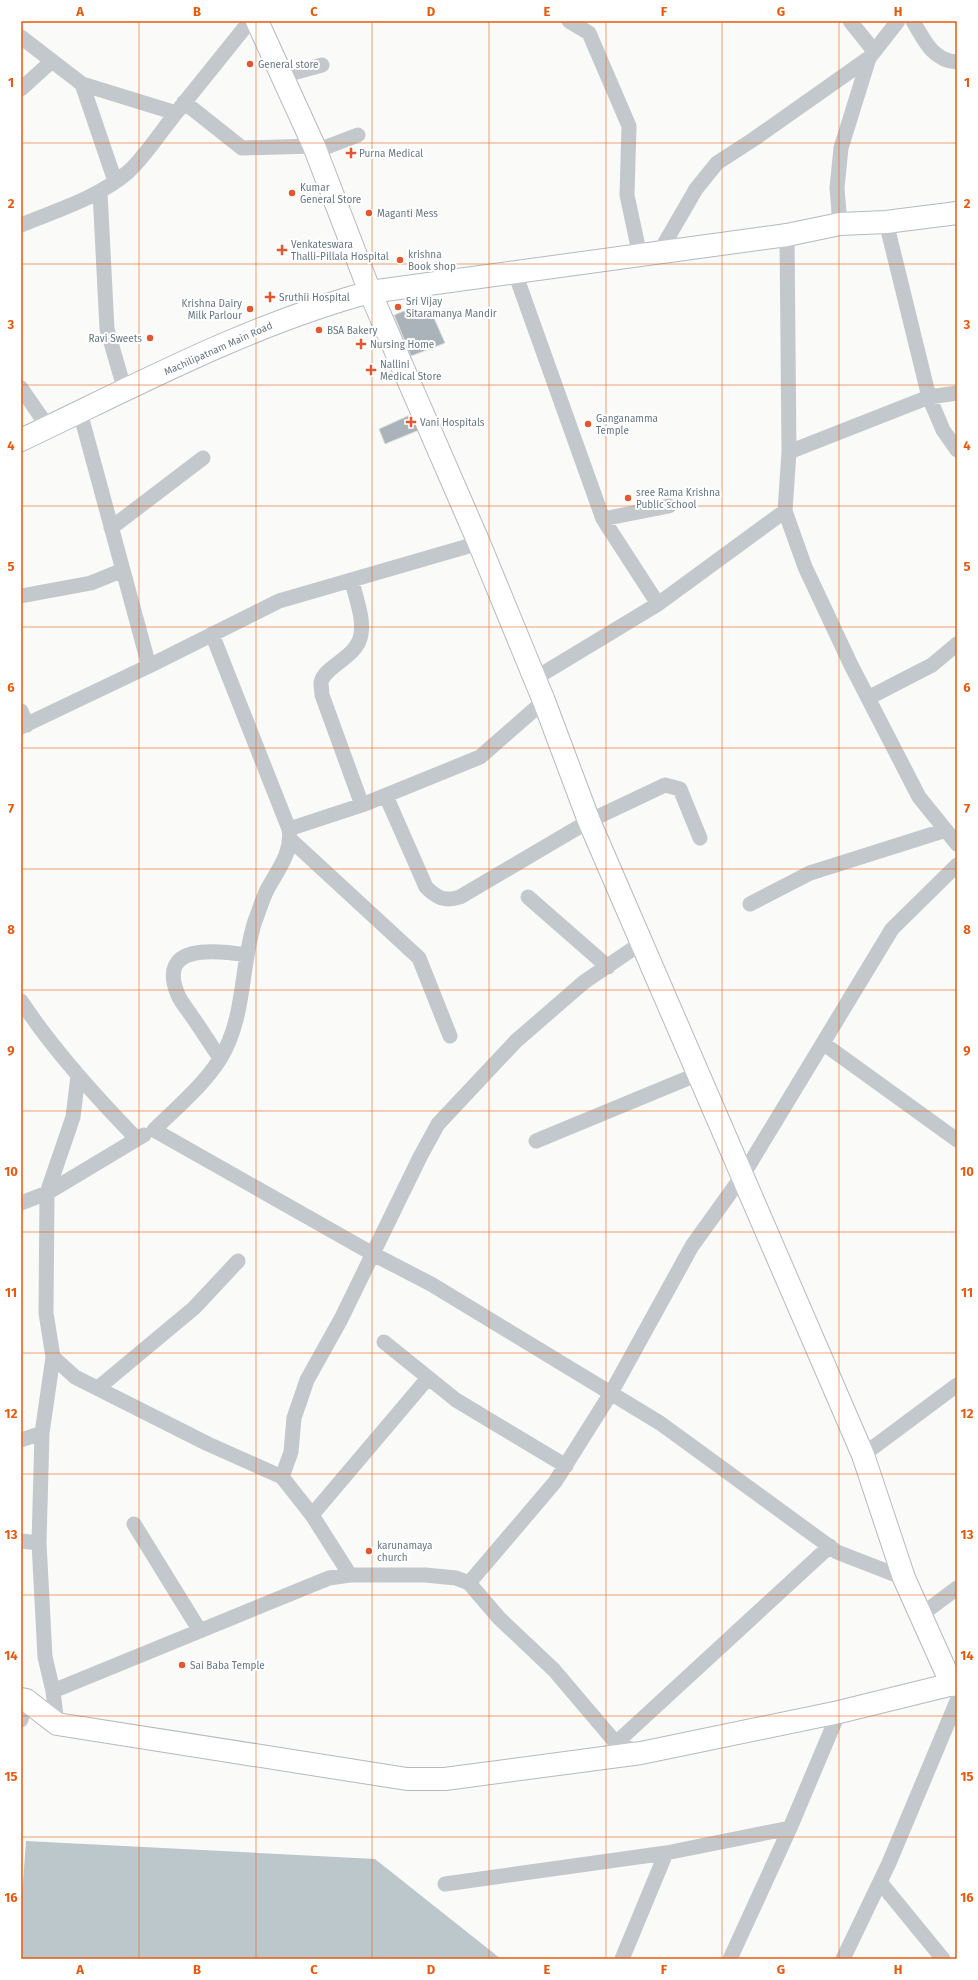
<svg xmlns="http://www.w3.org/2000/svg" width="978" height="1980" font-family="'Fira Sans',sans-serif">
<style>
.water{fill:#bbc7cb}
.building{fill:#aab3b9;stroke:#dcdcda}
.lines{fill:none;stroke-linecap:round;stroke-linejoin:round}
.secondary-casing{stroke:#b3babf;stroke-width:24}
.street{stroke:#c3c8cc;stroke-width:15}
.secondary{stroke:#fff;stroke-width:22}
.grid{fill:none;stroke:#e8590c;stroke-width:1;stroke-opacity:0.55}
.poi-dot{fill:#e4572e;stroke:#fff;stroke-width:1.5}
.labels{text-anchor:middle;stroke-width:4;stroke-linejoin:round;paint-order:stroke}
.poi-label{font-size:10px;fill:#657683;stroke:#fff;text-anchor:start}
.street-label{font-size:10px;fill:#657683;stroke:#fff}
.neatline{fill:none;stroke:#e8590c;stroke-width:1.5}
.grid-label{font-size:13px;text-anchor:middle;font-weight:bold;fill:#e8590c}
</style>
<rect width="100%" height="100%" fill="#fafaf8"/>
<path class="water" d="M 26,1841 L 375,1859 L 501,1959 L 21,1959 L 21,1910 Z"/>
<path class="building" d="M 409,309 L 412,316 L 430,309 L 445,343 L 411,356 L 394,315 Z
M 412,414 L 419,430 L 385,444 L 379,429 Z"/>
<g class="lines">
<g class="secondary-casing">
<path id="secondary" d="M 257,21 L 314,146 L 370,292 L 479,543 L 544,701 L 589,821 L 863,1455 L 904,1578 L 952,1685
M 21,440 C 135,386 248,325 370,292 L 787,235 L 840,224 L 886,222 L 957,213
M 21,1699 L 26,1700 L 57,1724 L 407,1779 L 445,1779 L 641,1753 L 839,1712 L 957,1683"/>
</g>
<path class="street" d="M 569,21 L 589,33 L 629,126 L 627,195 L 640,256
M 850,21 L 874,51
M 913,21 C 924,40 933,61 957,62
M 21,37 L 82,84 L 176,113 L 250,21
M 869,58 L 898,21
M 282,76 L 322,65
M 82,84 L 115,181
M 21,89 L 52,61
M 184,102 L 242,148 L 314,146
M 316,151 L 358,135
M 100,192 L 107,329 L 125,391
M 886,222 L 929,397 L 943,430 L 957,450
M 21,225 C 57,210 98,198 128,172 C 144,158 162,130 176,113
M 787,235 L 789,452 L 785,511 L 805,567 L 851,665 L 919,797 L 957,844
M 659,253 L 696,189 L 717,163 L 754,139 L 869,58 L 841,148 L 837,188 L 840,224
M 515,273 L 603,519 L 669,506
M 21,388 L 48,427
M 80,412 L 149,666 L 279,601 L 479,543
M 789,452 L 929,397 L 957,393
M 603,519 L 658,604
M 111,528 L 203,458
M 352,580 C 355,597 364,617 361,634 C 358,658 323,666 321,683 C 321,686 322,691 322,695 L 362,805
M 21,596 L 91,583 L 123,570
M 212,634 L 289,829 L 362,805 L 480,757 L 544,701
M 534,679 L 658,604 L 785,511
M 868,698 L 932,665 L 957,644
M 21,711 L 27,725
M 21,727 L 149,666
M 386,796 L 426,887 C 437,898 445,902 460,897 L 589,821 L 665,785 L 680,789 L 700,838
M 289,829 C 293,852 277,871 267,890 C 262,900 259,911 255,921 C 240,967 246,1017 220,1059 C 203,1086 176,1108 154,1130 L 373,1254 L 431,1284 L 660,1423 L 837,1552 L 904,1578
M 291,840 L 419,958 L 450,1036
M 528,897 L 608,967
M 750,904 L 810,873 L 946,830
M 21,1001 C 54,1051 95,1096 137,1139 L 144,1135
M 824,1044 L 957,1140
M 220,1058 C 210,1044 201,1029 191,1015 C 187,1009 181,1002 178,995 C 156,943 216,950 247,955
M 78,1076 L 73,1117 L 47,1193 L 137,1139
M 536,1141 L 698,1074
M 21,1203 L 47,1193 L 46,1313 L 53,1357 L 75,1377 L 208,1444 L 282,1477 L 291,1452 L 294,1418 L 307,1380 L 341,1319 L 420,1157 L 438,1124 L 516,1041 L 584,982 L 643,942
M 384,1342 L 456,1400 L 566,1466
M 98,1388 L 194,1308 L 238,1261
M 21,1440 L 42,1433
M 863,1455 L 957,1385
M 282,1477 L 312,1515 L 350,1575 L 425,1575 L 456,1578 L 469,1583 L 499,1618 L 554,1670 L 616,1743 L 638,1752
M 312,1515 L 428,1378
M 134,1524 L 200,1631
M 21,1541 L 39,1543
M 469,1583 L 555,1482 L 611,1393 L 692,1246 L 743,1175 L 892,929 L 957,865
M 921,1615 L 957,1588
M 53,1691 L 45,1657 L 39,1543 L 42,1433 L 53,1357
M 21,1720 L 26,1700
M 57,1724 L 53,1691 L 329,1578 L 350,1575
M 616,1743 L 830,1546
M 880,1882 L 943,1959
M 445,1884 L 666,1853 L 790,1828
M 622,1959 L 666,1853
M 730,1959 L 790,1828 L 839,1712
M 843,1959 L 889,1863 L 957,1701"/>
<use href="#secondary" class="secondary"/>
</g>
<path class="grid" d="M 139,21 L 139,1959M 256,21 L 256,1959M 372,21 L 372,1959M 489,21 L 489,1959M 606,21 L 606,1959M 722,21 L 722,1959M 839,21 L 839,1959M 21,143 L 957,143M 21,264 L 957,264M 21,385 L 957,385M 21,506 L 957,506M 21,627 L 957,627M 21,748 L 957,748M 21,869 L 957,869M 21,990 L 957,990M 21,1111 L 957,1111M 21,1232 L 957,1232M 21,1353 L 957,1353M 21,1474 L 957,1474M 21,1595 L 957,1595M 21,1716 L 957,1716M 21,1837 L 957,1837"/>
<g class="poi-dot">
<circle cx="250" cy="64" r="4"/>
<path d="M349 147h4v4h4v4h-4v4h-4v-4h-4v-4h4z"/>
<circle cx="292" cy="193" r="4"/>
<circle cx="369" cy="213" r="4"/>
<path d="M280 244h4v4h4v4h-4v4h-4v-4h-4v-4h4z"/>
<circle cx="400" cy="260" r="4"/>
<path d="M268 291h4v4h4v4h-4v4h-4v-4h-4v-4h4z"/>
<circle cx="398" cy="307" r="4"/>
<circle cx="250" cy="309" r="4"/>
<circle cx="319" cy="330" r="4"/>
<circle cx="150" cy="338" r="4"/>
<path d="M359 338h4v4h4v4h-4v4h-4v-4h-4v-4h4z"/>
<path d="M369 364h4v4h4v4h-4v4h-4v-4h-4v-4h4z"/>
<path d="M409 416h4v4h4v4h-4v4h-4v-4h-4v-4h4z"/>
<circle cx="588" cy="424" r="4"/>
<circle cx="628" cy="498" r="4"/>
<circle cx="369" cy="1551" r="4"/>
<circle cx="182" cy="1665" r="4"/>
</g>
<g class="labels">
<g class="poi-label">
<text x="258" y="68">General store</text>
<text x="359" y="157">Purna Medical</text>
<text x="300" y="191">Kumar<tspan x="300" dy="12">General Store</tspan></text>
<text x="377" y="217">Maganti Mess</text>
<text x="291" y="248">Venkateswara<tspan x="291" dy="12">Thalli-Pillala Hospital</tspan></text>
<text x="408" y="258">krishna<tspan x="408" dy="12">Book shop</tspan></text>
<text x="279" y="301">Sruthii Hospital</text>
<text x="406" y="305">Sri Vijay<tspan x="406" dy="12">Sitaramanya Mandir</tspan></text>
<text x="242" y="307" text-anchor="end">Krishna Dairy<tspan x="242" dy="12">Milk Parlour</tspan></text>
<text x="327" y="334">BSA Bakery</text>
<text x="142" y="342" text-anchor="end">Ravi Sweets</text>
<text x="370" y="348">Nursing Home</text>
<text x="380" y="368">Nallini<tspan x="380" dy="12">Medical Store</tspan></text>
<text x="596" y="422">Ganganamma<tspan x="596" dy="12">Temple</tspan></text>
<text x="420" y="426">Vani Hospitals</text>
<text x="636" y="496">sree Rama Krishna<tspan x="636" dy="12">Public school</tspan></text>
<text x="377" y="1549">karunamaya<tspan x="377" dy="12">church</tspan></text>
<text x="190" y="1669">Sai Baba Temple</text>
</g>
<g class="street-label">
<text transform="translate(218 348) rotate(-24)" y="4">Machilipatnam Main Road</text>
</g>
</g>
<rect width="978" height="1980" fill="none" stroke="#ffffff" stroke-width="44"/>
<rect x="22" y="22" width="934" height="1936" class="neatline"/>
<g class="grid-label">
<text x="80" y="16">A</text>
<text x="197" y="16">B</text>
<text x="314" y="16">C</text>
<text x="431" y="16">D</text>
<text x="547" y="16">E</text>
<text x="664" y="16">F</text>
<text x="781" y="16">G</text>
<text x="898" y="16">H</text>
<text x="11" y="87">1</text>
<text x="967" y="87">1</text>
<text x="11" y="208">2</text>
<text x="967" y="208">2</text>
<text x="11" y="329">3</text>
<text x="967" y="329">3</text>
<text x="11" y="450">4</text>
<text x="967" y="450">4</text>
<text x="11" y="571">5</text>
<text x="967" y="571">5</text>
<text x="11" y="692">6</text>
<text x="967" y="692">6</text>
<text x="11" y="813">7</text>
<text x="967" y="813">7</text>
<text x="11" y="934">8</text>
<text x="967" y="934">8</text>
<text x="11" y="1055">9</text>
<text x="967" y="1055">9</text>
<text x="11" y="1176">10</text>
<text x="967" y="1176">10</text>
<text x="11" y="1297">11</text>
<text x="967" y="1297">11</text>
<text x="11" y="1418">12</text>
<text x="967" y="1418">12</text>
<text x="11" y="1539">13</text>
<text x="967" y="1539">13</text>
<text x="11" y="1660">14</text>
<text x="967" y="1660">14</text>
<text x="11" y="1781">15</text>
<text x="967" y="1781">15</text>
<text x="11" y="1902">16</text>
<text x="967" y="1902">16</text>
<text x="80" y="1974">A</text>
<text x="197" y="1974">B</text>
<text x="314" y="1974">C</text>
<text x="431" y="1974">D</text>
<text x="547" y="1974">E</text>
<text x="664" y="1974">F</text>
<text x="781" y="1974">G</text>
<text x="898" y="1974">H</text>
</g>
</svg>
